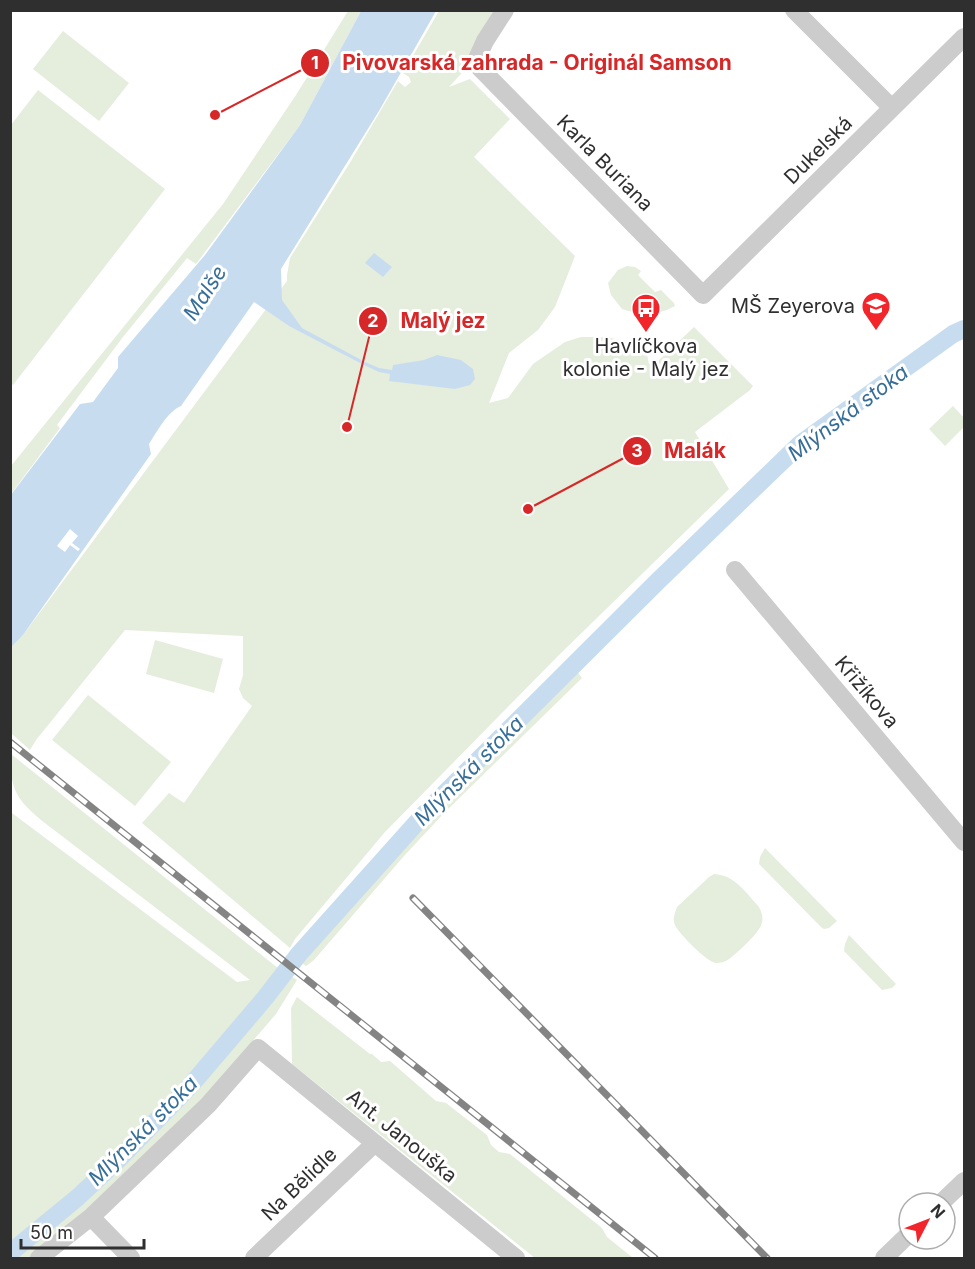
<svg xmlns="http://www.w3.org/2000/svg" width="975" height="1269" font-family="Inter,sans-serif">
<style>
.green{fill:#e5eddc}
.water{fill:#c7ddef}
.pier{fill:#fff}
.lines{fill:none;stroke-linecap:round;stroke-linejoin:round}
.canal{stroke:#c7ddef;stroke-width:18}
.street{stroke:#ccc;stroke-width:18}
.rail-casing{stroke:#848484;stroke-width:7}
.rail{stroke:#fff;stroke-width:4.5;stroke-dasharray:14;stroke-linecap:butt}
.labels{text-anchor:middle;stroke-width:6;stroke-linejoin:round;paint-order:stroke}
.street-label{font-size:20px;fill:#2f2f2f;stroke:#fff}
.poi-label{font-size:20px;fill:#2f2f2f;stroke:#fff;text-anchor:end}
.water-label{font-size:21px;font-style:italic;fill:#366e98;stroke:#fff}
.leader{fill:none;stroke:#d62828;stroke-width:2}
.callout-dot{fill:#d62828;stroke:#fff;stroke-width:2}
.mark-label{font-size:18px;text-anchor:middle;font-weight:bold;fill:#fff}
.callout-label{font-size:21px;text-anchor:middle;font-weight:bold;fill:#d62828;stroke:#fff;stroke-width:6;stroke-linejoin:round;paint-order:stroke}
</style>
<rect width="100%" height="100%" fill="#fff"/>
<path class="green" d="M 348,11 L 361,11 L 300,125 L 196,264 L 187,258 L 123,337 L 57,425 L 60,428 L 11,494 L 11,466 L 223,204 L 296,95 Z
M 439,11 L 494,11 L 468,56 L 470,64 L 449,87 L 470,79 L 510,119 L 474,157 L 575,256 L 555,307 L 538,330 L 509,353 L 489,403 L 508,398 L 533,364 L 565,342 L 581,337 L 606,337 L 645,345 L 649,364 L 654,365 L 694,327 L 753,386 L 750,390 L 695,432 L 729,489 L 558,656 L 385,832 L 295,939 L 290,948 L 142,823 L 169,793 L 184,803 L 252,706 L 243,698 L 239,689 L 243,675 L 243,636 L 125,630 L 36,740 L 30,750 L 11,733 L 10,647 L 23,635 L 287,281 L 287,275 L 290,258 L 351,161 L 398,81 L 405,87 L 411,82 L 409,77 L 403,73 Z
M 63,31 L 129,83 L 99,121 L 33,69 Z
M 38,90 L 165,189 L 13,385 L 10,383 L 11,125 Z
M 627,266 L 635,267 L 641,271 L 638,275 L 655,292 L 661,290 L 674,303 L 675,306 C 657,316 640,315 622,309 L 611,295 L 608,283 L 618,270 Z
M 953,406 L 964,418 L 964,427 L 945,446 L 929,429 Z
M 155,640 L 223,659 L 214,693 L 146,674 Z
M 576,670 L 582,678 L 445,812 L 404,856 L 314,960 L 306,966 L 300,962 L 404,845 L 451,794 Z
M 88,695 L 171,762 L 135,806 L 52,740 Z
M 11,754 L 279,969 C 244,1010 214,1054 178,1094 C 142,1135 100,1173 57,1207 C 42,1220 27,1233 11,1244 L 11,808 L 12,813 L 237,982 L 250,980 L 41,820 C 15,798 10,788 11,754 Z
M 765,848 L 837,921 L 829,928 L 824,929 L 821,927 L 759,864 L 760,857 Z
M 714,874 C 735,875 746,893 759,907 C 762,913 764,919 761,925 C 759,933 736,954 729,959 C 725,962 720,963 716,963 C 707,962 679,934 675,925 C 672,919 675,913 677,907 L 709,877 Z
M 849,935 L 896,984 L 892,988 L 882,990 L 844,951 L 845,944 Z
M 291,976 L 297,980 L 276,1014 L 201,1101 L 54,1240 L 29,1258 L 11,1258 L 11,1256 L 65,1213 L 104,1177 L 202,1077 L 241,1031 L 275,995 Z
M 297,997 L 370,1054 L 372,1054 L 381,1062 L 390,1061 L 436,1101 L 446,1103 L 487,1135 L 491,1145 L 499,1152 L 510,1154 L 602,1228 L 607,1237 L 633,1258 L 535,1258 L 292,1064 L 291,1008 Z"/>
<path class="water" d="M 361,11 L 436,11 L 379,111 L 281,269 L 282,300 L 302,328 L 365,362 L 379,368 L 392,370 L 393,365 L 424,360 L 437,355 L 461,360 L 473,369 L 475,379 L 470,385 L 455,389 L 389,381 L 390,374 L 379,372 L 364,365 L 289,326 L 254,302 L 181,406 C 167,412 157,432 149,444 L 151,454 L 23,635 L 11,647 L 10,496 L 80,404 L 93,402 L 118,368 L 118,357 L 205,255 L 300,125 Z
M 374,253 L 392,267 L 383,277 L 365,263 Z"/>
<path class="pier" d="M 70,529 L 78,536 L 72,543 L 80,549 L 78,551 L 70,545 L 65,552 L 57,546 Z"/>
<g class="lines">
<path class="canal" d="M 10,1253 L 77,1198 L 119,1159 L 191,1085 L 265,998 L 299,954 L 428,810 L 658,581 L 800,444 L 953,334 L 964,329"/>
<path class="street" d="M 505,10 L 485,41 L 475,63 L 703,295 L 964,37
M 794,10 L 892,108
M 735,570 L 964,842
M 941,1203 L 964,1181
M 91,1217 L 131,1258
M 39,1258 L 91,1217 L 208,1105 L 258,1048 L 516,1258
M 254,1258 L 375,1143
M 884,1258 L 909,1234"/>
<g class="rail-casing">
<path id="rail" d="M 10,742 C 225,914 440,1086 655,1258
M 413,898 L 767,1258"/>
</g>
<use href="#rail" class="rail"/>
</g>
<defs>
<g id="school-pin" transform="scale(1.5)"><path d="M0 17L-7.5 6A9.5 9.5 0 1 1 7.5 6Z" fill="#f2252b" stroke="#fff"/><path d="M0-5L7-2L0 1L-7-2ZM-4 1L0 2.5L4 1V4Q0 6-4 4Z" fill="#fff"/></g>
<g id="bus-pin" transform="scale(1.5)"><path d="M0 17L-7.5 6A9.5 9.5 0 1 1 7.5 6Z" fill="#f2252b" stroke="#fff"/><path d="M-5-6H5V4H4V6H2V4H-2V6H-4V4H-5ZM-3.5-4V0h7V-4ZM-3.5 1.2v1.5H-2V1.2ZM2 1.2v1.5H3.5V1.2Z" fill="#fff"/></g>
</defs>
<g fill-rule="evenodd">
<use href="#school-pin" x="876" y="306"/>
<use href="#bus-pin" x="646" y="308"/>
</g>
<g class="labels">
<g class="street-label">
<text transform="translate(818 150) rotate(-45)" y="7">Dukelská</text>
<text transform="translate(605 163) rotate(45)" y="7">Karla Buriana</text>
<text transform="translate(867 692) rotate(50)" y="7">Křižíkova</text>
<text transform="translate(402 1136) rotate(39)" y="7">Ant. Janouška</text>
<text transform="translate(299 1184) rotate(-44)" y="7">Na Bělidle</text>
</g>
<g class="poi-label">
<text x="855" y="313">MŠ Zeyerova</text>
<text x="646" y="353" text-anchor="middle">Havlíčkova<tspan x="646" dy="23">kolonie - Malý jez</tspan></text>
</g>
<g class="water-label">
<text transform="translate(205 293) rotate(-57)" y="7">Malše</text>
<text transform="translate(848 413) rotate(-37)" y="7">Mlýnská stoka</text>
<text transform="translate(469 771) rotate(-45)" y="7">Mlýnská stoka</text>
<text transform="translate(143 1131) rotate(-45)" y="7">Mlýnská stoka</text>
</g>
</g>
<path class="leader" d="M215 115L315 63M347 427L373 321M528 509L637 451"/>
<g class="callout-dot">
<circle cx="215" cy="115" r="6"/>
<circle cx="347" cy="427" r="6"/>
<circle cx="528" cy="509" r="6"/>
<circle cx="315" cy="63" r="15"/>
<circle cx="373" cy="321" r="15"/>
<circle cx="637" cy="451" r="15"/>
</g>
<g class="mark-label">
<text x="315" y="69">1</text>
<text x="373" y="327">2</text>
<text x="637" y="457">3</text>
</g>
<g class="callout-label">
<text x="537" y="70">Pivovarská zahrada - Originál Samson</text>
<text x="443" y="328">Malý jez</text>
<text x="695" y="458">Malák</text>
</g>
<rect width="975" height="1269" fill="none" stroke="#2f2f2f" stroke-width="24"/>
<g transform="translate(927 1221) rotate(48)"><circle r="28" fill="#ffffff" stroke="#acacac" stroke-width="1.5"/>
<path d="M0-4.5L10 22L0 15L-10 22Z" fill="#f2252b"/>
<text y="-9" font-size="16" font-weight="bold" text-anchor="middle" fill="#2f2f2f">N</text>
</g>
<path d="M21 1239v9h123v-9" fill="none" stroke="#2f2f2f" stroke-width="3"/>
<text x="30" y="1239" font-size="18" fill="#2f2f2f" stroke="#ffffff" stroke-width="4.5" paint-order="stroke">50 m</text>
</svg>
